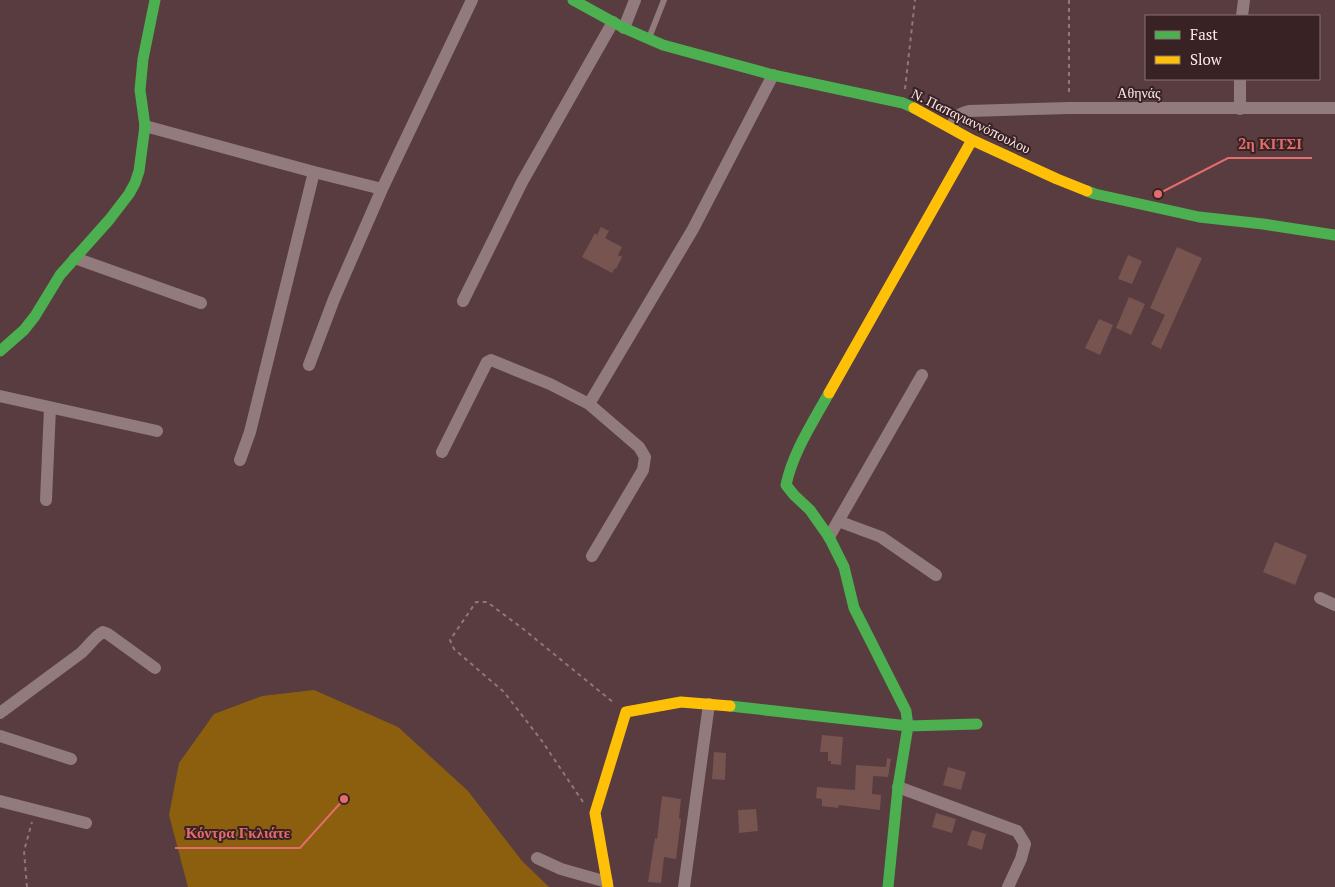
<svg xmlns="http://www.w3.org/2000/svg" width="1335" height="887" font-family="'PT Serif',serif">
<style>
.green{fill:#8c5f0f}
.building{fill:#775450}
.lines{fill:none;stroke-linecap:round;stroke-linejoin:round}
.path{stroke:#8d787a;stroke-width:2;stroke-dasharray:4 4;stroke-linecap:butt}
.lane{stroke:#917b7c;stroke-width:6}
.street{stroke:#917b7c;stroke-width:12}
.fast{stroke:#4caf50;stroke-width:11}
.slow{stroke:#ffc107;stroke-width:11}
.labels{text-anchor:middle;stroke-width:4;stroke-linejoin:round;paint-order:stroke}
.street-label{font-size:14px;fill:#fde9ea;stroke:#392223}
.leader{fill:none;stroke:#e46c6c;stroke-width:2}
.callout-dot{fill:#e46c6c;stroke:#392223;stroke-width:2}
.callout-label{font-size:15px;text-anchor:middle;font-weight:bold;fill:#e46c6c;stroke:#392223;stroke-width:4;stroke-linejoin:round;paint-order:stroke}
</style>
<rect width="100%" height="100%" fill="#583c3f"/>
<path class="green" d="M 314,690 L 398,727 L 468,791 L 522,861 L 549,887 L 188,887 L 169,815 L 179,763 L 214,714 L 262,696 Z"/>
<path class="building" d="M 601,227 L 609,231 L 605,238 L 622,247 L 618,255 L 622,257 L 616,269 L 615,268 L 612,273 L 582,257 L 595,233 L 597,235 Z
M 1177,247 L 1202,258 L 1161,349 L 1151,344 L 1165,315 L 1150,308 Z
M 1128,255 L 1142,261 L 1132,284 L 1118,279 Z
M 1129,297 L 1145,304 L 1131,335 L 1116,328 Z
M 1099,319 L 1113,325 L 1100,355 L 1085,348 Z
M 1275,542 L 1307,555 L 1295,585 L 1263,572 Z
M 822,735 L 843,737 L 841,765 L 831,764 L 831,761 L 828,761 L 828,752 L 820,752 Z
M 714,752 L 726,753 L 725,780 L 712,779 Z
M 887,758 L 891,759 L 888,777 L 873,776 L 872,794 L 881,795 L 880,810 L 839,805 L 838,808 L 822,806 L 822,799 L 816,798 L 817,787 L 855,790 L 856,765 L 886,767 Z
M 948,767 L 966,772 L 961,790 L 943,785 Z
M 662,796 L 681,799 L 679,818 L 681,819 L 676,859 L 664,857 L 661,883 L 648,882 L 655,838 L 657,839 Z
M 756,809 L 758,831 L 739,833 L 738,810 Z
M 936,813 L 956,819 L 952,833 L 932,827 Z
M 972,830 L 986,834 L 982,850 L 967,845 Z"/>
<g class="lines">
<path class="path" d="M 1069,0 L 1069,95
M 905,89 L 915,0
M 583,802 L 542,741 L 504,692 L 454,649 L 450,640 L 476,602 L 487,602 L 522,628 L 614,703
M 27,887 L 24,851 L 32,822"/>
<path class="lane" d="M 649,38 L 664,0"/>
<path class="street" d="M 1242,16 L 1244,0
M 624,28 L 635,0
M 1240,109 L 1240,79
M 145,126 L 314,172 L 382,189
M 951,127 C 956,117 957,114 969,111 L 1069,108 L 1335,108
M 75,258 L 201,303
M 463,301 L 522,182 L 613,22
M 309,365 L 334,299 L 382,189 L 472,0
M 0,396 L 157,431
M 589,404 L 693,229 L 773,75
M 442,452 L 487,362 L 491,360 L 550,384 L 589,404 L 639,447 L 645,457 L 643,470 L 592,556
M 240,460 L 250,432 L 314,172
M 46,500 L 50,408
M 838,521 L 881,537 L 936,575
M 829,537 L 922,375
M 1320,598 L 1335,605
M 0,713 C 27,693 54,673 81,653 C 89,646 94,637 103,632 L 108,634 L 155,668
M 0,736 L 71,759
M 898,787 L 1017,831 L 1025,844 L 1021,859 L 1008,887
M 0,801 L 86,823
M 537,858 L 561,869 L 607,882
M 684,887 L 709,704"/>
<path class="fast" d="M 573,0 L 624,28 L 663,45 L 773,75 L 903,103 L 914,108
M 1087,191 L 1095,194 L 1199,217 L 1263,224 L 1335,235
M 0,351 L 24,330 L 35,316 L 60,275 L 109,220 L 129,194 L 135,183 L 139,171 L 145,126 L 140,90 L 143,59 L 155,0
M 829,393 C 813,422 793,452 786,485 L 794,495 L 810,510 L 829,537 L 844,567 L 854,608 L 906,711 L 908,726 L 898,787 L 888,887
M 730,706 L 908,726 L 977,724"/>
<path class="slow" d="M 914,108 L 972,140 L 1057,179 L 1087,191
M 829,393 L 972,140
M 608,887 L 595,813 L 626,712 L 681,702 L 730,706"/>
</g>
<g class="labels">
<g class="street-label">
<text x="1139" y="98">Αθηνάς</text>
<text transform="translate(971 121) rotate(26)" y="5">Ν. Παπαγιαννόπουλου</text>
</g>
</g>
<path class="leader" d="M1158 194L1228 158H1312M344 799L300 848H175"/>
<g class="callout-dot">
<circle cx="1158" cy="194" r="5"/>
<circle cx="344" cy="799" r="5"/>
</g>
<g class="callout-label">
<text x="1270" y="149">2η ΚΙΤΣΙ</text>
<text x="238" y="838">Κόντρα Γκλιάτε</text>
</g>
<rect x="1145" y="15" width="175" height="65" fill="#392223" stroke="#877273"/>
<rect x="1155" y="31" width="25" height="8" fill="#4caf50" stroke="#877273"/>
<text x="1190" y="40" font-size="15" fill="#fde9ea">Fast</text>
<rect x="1155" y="56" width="25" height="8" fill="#ffc107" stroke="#877273"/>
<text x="1190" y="65" font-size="15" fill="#fde9ea">Slow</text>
</svg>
